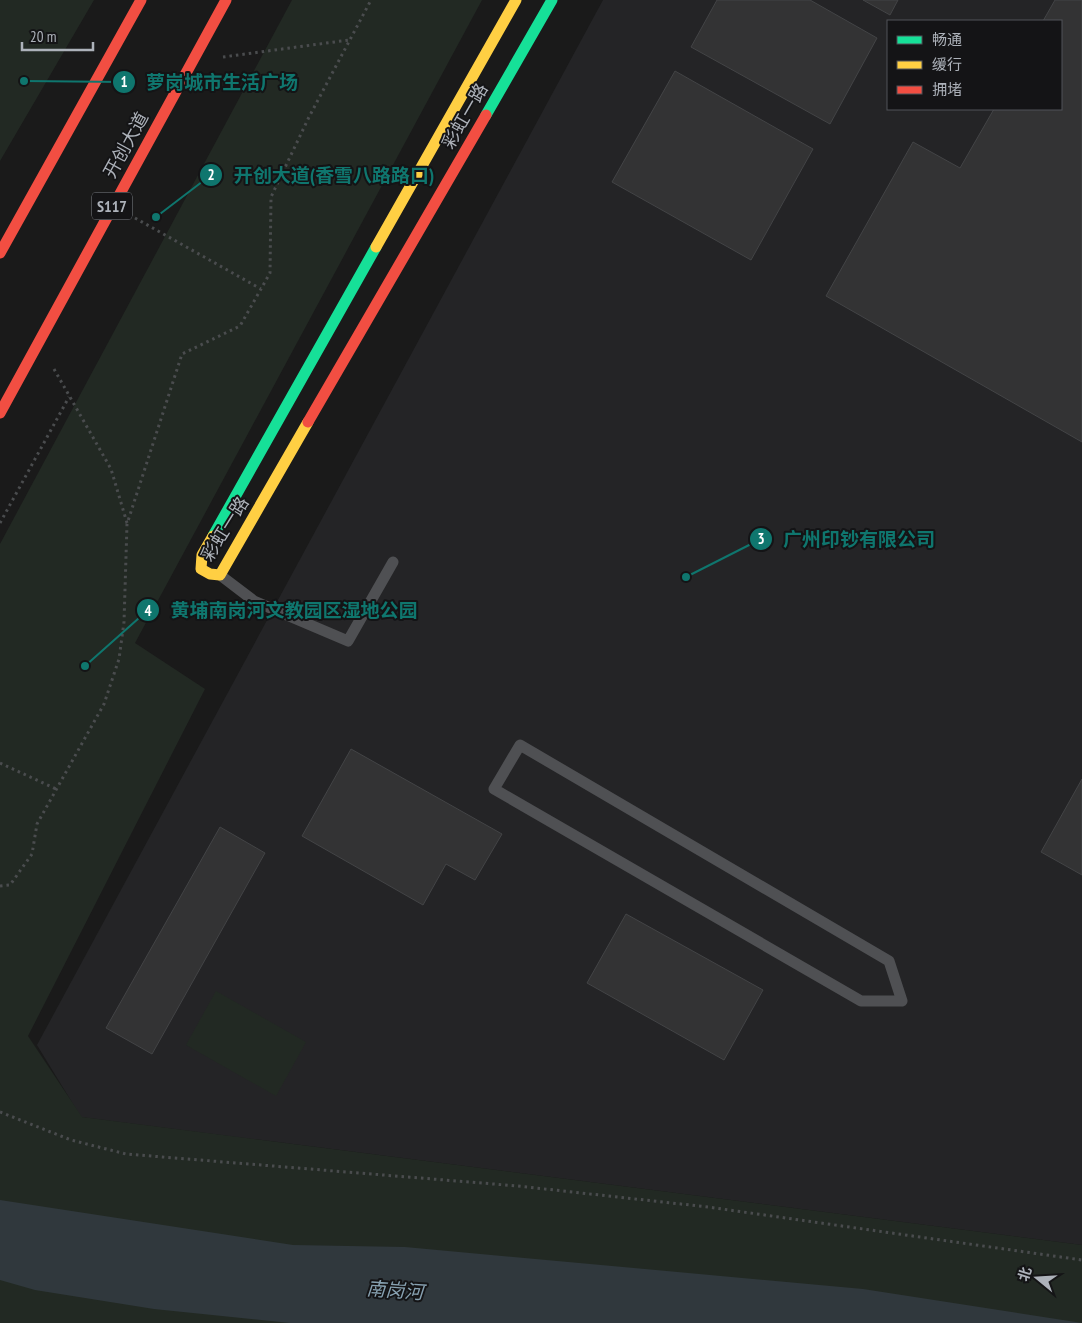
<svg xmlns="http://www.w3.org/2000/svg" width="1082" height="1323" font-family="'PT Sans Narrow','Noto Sans SC',sans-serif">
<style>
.built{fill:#242426;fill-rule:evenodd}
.green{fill:#222923}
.water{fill:#30383d}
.building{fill:#333334;stroke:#434446}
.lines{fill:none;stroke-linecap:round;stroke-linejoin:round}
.path{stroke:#4a4c4e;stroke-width:3;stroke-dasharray:2.5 4;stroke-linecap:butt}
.lane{stroke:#4f5053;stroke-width:11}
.fast{stroke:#16e098;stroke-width:11}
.slow{stroke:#ffcf43;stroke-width:11}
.jam{stroke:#f24e42;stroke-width:11}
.labels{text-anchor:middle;stroke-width:4;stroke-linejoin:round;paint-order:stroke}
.shield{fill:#141416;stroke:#7f8389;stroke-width:1}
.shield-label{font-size:16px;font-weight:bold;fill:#adb2ba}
.street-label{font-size:18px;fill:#adb2ba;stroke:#141416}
.water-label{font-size:19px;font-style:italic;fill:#87a1b1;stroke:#141416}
.leader{fill:none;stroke:#0f766e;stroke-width:2}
.callout-dot{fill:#0f766e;stroke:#141416;stroke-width:2}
.mark-label{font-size:15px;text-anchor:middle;font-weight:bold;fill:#fff}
.callout-label{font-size:19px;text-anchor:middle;font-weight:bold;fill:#0f766e;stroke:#141416;stroke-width:4;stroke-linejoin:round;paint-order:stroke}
</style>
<rect width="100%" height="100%" fill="#1a1a1a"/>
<path class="built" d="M 603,0 L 1082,0 L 1082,1245 L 81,1117 L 37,1045 ZM 888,21 L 1061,21 L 1061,109 L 888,109 Z"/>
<path class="green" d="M 0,0 L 94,0 L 0,161 Z
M 292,0 L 482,0 L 135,643 L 205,689 L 28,1036 L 82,1117 L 1082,1245 L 1082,1323 L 0,1323 L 0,544 Z
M 216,991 L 306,1042 L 276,1096 L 186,1045 Z"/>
<path class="water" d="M 0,1200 L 293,1245 L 405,1247 L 863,1289 L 1082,1323 L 290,1323 L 154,1309 L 35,1290 L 0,1280 Z"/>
<path class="building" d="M 717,0 L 810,0 L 877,38 L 830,124 L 691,47 Z
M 863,0 L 898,0 L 890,15 Z
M 1055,0 L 1082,0 L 1082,442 L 826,296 L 913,142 L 960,168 L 994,109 L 1061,109 L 1061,21 L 1043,21 Z
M 675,71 L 813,149 L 751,260 L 612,182 Z
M 351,749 L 502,834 L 475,880 L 446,864 L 423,905 L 302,836 Z
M 1082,779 L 1082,875 L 1041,852 Z
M 220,827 L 265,853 L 152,1054 L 106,1028 Z
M 626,914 L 763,990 L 724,1060 L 587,983 Z"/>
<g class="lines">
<path class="path" d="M 223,57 L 349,40
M 135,218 L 261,289
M 54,369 L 111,469 L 127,523
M 0,523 L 69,397
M 0,763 L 56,789
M 0,886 L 10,885 L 32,854 L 37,824 L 104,704 L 119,659 L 124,622 L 127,524 L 182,354 L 240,326 L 270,273 L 271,197 L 309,117 L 371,0
M 0,1112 L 71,1140 L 126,1154 L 518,1186 L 708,1207 L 1082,1260"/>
<path class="lane" d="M 220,575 L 254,601 L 348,641 L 393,562
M 520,745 L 889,961 L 902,1001 L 861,1001 L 494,789 Z"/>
<path class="fast" d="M 486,115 L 552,0
M 213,536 L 376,247"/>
<path class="slow" d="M 376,247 L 516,0
M 213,536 L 202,555 L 201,569 L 210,574 L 220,575 L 308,422"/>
<path class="jam" d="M 0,253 L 141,0
M 0,413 L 226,0
M 308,422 L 486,115"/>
</g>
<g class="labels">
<rect class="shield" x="92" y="192.5" width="40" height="27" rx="4"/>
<g class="shield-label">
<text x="112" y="212">S117</text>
</g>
<g class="street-label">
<text transform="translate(465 116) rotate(-60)" y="6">彩虹一路</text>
<text transform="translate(126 145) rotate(-61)" y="6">开创大道</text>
<text transform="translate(225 529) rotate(-58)" y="6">彩虹一路</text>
</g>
<g class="water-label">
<text transform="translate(395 1290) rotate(4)" y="7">南岗河</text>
</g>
</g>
<path class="leader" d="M24 81L124 82M156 217L211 175M686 577L761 539M85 666L148 610"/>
<g class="callout-dot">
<circle cx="24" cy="81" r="5"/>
<circle cx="156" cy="217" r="5"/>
<circle cx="686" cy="577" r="5"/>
<circle cx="85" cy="666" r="5"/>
<circle cx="124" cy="82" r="12"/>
<circle cx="211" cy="175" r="12"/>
<circle cx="761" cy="539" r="12"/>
<circle cx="148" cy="610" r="12"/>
</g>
<g class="mark-label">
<text x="124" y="87">1</text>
<text x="211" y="180">2</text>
<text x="761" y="544">3</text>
<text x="148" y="616">4</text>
</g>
<g class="callout-label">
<text x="222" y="89">萝岗城市生活广场</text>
<text x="334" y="182">开创大道(香雪八路路口)</text>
<text x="859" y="546">广州印钞有限公司</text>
<text x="294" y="617">黄埔南岗河文教园区湿地公园</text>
</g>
<rect x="887" y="20" width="175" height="90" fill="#141416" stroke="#515358"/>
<rect x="897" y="36" width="25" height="8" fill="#16e098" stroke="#515358"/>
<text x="932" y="45" font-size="15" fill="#adb2ba">畅通</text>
<rect x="897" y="61" width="25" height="8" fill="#ffcf43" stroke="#515358"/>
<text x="932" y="70" font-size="15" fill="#adb2ba">缓行</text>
<rect x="897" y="86" width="25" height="8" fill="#f24e42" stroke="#515358"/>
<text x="932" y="95" font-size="15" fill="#adb2ba">拥堵</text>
<g transform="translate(1037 1278) rotate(288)" stroke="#141416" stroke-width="4" paint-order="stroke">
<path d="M0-4L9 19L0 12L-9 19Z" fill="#adb2ba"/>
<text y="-8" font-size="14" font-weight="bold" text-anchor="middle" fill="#adb2ba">北</text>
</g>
<path d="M22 42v8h71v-8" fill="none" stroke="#adb2ba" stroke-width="2.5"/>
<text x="30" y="42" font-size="15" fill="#adb2ba" stroke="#141416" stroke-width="4" paint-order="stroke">20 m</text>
</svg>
